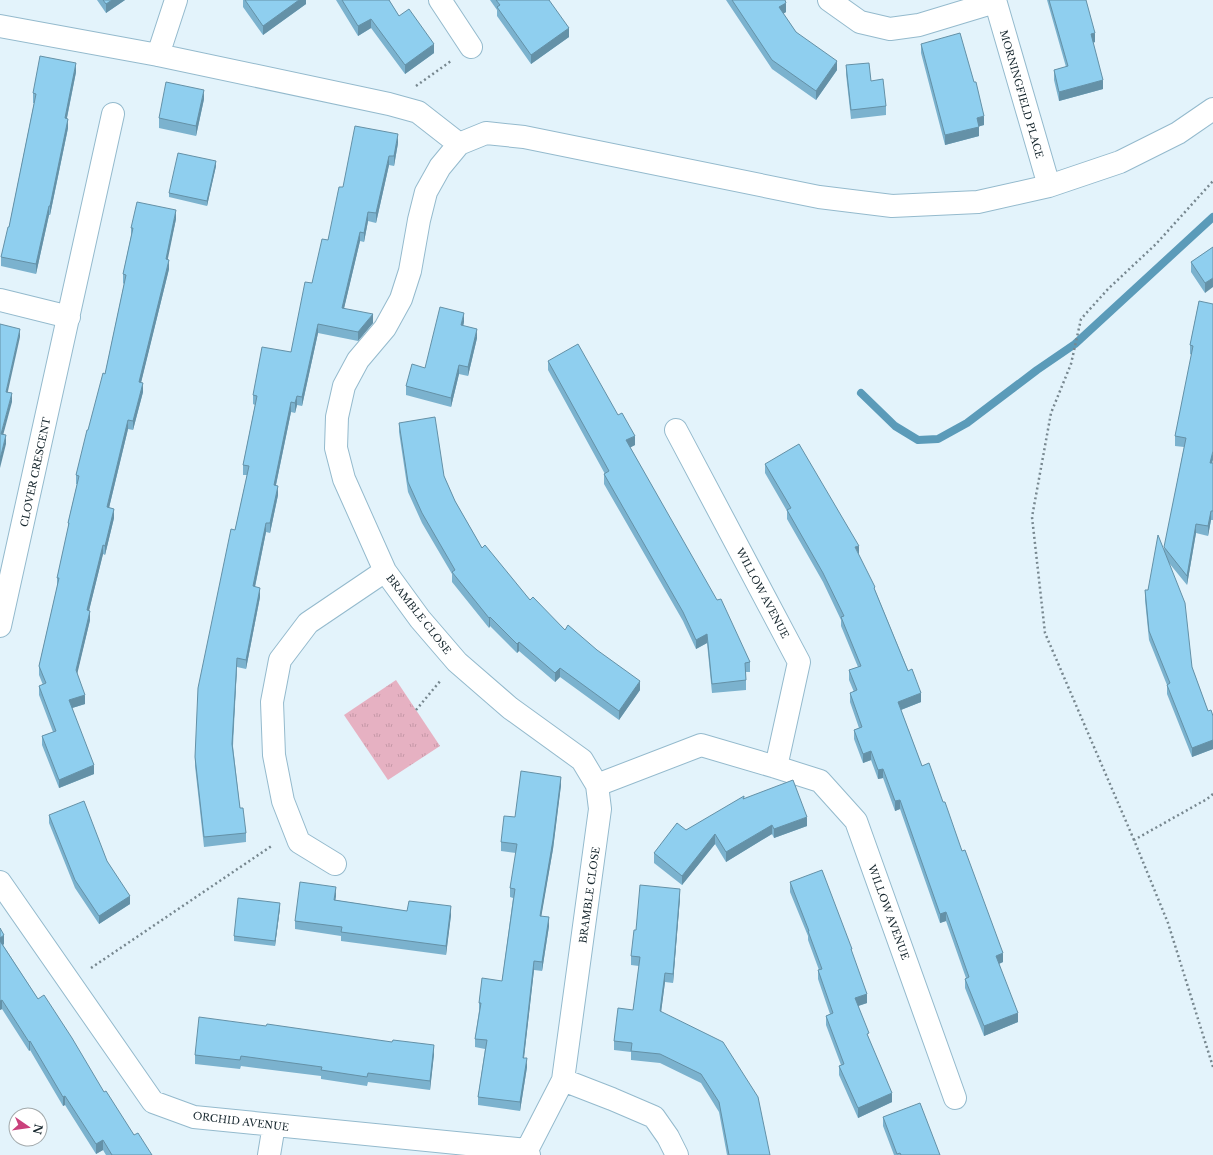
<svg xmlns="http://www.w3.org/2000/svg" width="1213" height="1155" font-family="'Libre Baskerville',serif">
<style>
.park{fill:url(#park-tufts)}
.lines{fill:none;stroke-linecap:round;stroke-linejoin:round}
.stream{stroke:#5b9bb9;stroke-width:8}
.minor-casing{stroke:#94bacd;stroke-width:24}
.path{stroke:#77878f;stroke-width:2.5;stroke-dasharray:2 3;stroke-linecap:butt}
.minor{stroke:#fff;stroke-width:22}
.wall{fill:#7bb2ce}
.shaded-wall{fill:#6491a7}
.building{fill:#8fcfef;stroke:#6491a7}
.labels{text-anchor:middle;stroke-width:3;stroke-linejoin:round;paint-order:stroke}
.street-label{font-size:10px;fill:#17272e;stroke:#fff}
</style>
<defs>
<pattern id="park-tufts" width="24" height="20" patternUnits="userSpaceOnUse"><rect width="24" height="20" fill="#e6b1c2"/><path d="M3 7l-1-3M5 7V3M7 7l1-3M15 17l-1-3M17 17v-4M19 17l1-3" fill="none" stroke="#c598a7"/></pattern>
</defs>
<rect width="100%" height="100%" fill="#e3f3fb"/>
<path class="park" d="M 396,680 L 440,746 L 388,780 L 344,715 Z"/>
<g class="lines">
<path class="stream" d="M 861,393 L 895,426 L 918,440 L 938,439 L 967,423 L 1037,370 L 1075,344 L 1213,217"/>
<g class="minor-casing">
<path id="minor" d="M 440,0 L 471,47
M 829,0 L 860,22 L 890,29 L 919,25 L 995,2
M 995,0 L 1049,186
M 0,26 L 158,55 L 389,104 L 418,112 L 459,144
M 158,55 L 176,0
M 0,300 L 69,317
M 676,430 L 799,662 L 776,767
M 0,626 L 113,114
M 597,785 L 701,745 L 776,767 L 820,781 L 856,821 L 955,1098
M 335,864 L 299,842 L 283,801 L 274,755 L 272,702 L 280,660 L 308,623 L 385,571
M 0,882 L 153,1102 L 194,1117 L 527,1150
M 563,1080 L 612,1099 L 654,1117 L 668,1137 L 677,1155
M 269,1155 L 274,1125
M 529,1155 L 527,1150 L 563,1080 L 600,809 L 597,785 L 582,760 L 510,708 L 457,662 L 420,619 L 385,571 L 344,479 L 336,448 L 337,417 L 344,386 L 358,360 L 385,328 L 401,299 L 410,271 L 419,220 L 426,192 L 440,167 L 459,144 L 486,133 L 524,137 L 819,197 L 892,206 L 978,202 L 1049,186 L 1120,162 L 1178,133 L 1213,109"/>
</g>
<path class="path" d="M 416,86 L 451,61
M 416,710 L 441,680
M 1213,794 L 1207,799 L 1134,840 L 1168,923 L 1213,1067
M 1134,840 L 1045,633 L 1032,517 L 1051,413 L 1071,364 L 1081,319 L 1108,289 L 1156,244 L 1213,181
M 91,968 L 273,845"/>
<use href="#minor" class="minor"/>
</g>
<path class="wall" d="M 97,0 L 125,0 L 106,13 Z
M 243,0 L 306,0 L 306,4 L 263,35 L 243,7 Z
M 336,0 L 389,0 L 399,16 L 434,53 L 405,74 L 371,28 L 358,36 Z
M 490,0 L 549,0 L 569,37 L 531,64 L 497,16 L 497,10 Z
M 726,0 L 785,0 L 786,12 L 783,14 L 796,32 L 837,70 L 816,100 L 772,69 Z
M 1047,0 L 1086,0 L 1095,42 L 1093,43 L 1103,89 L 1059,101 L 1054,80 L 1054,70 L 1066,67 Z
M 921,44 L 984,125 L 979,126 L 979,136 L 945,145 L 921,53 Z
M 846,65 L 871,81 L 886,106 L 886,115 L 851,119 L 846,74 Z
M 76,72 L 67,118 L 68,128 L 50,215 L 49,215 L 36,274 L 1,266 L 1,257 L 9,227 L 34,103 L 33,103 L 33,93 Z
M 204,99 L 196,136 L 159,128 L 159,118 Z
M 398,143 L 394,166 L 389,165 L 376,223 L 368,221 L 364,242 L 360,241 L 344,308 L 373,323 L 358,341 L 318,333 L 302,406 L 297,405 L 295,413 L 291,412 L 276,485 L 278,495 L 270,533 L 266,532 L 255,587 L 260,597 L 246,669 L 237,667 L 233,746 L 240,808 L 246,833 L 246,842 L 204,847 L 195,766 L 195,757 L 235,530 L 247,475 L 243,475 L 243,465 L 255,405 L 253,404 L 253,395 L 291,352 L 312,283 L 328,240 L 343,187 Z
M 216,166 L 207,206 L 169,197 L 169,193 Z
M 176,219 L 167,259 L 169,269 L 141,382 L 143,392 L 133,430 L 128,429 L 109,508 L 114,518 L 105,555 L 103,554 L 89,610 L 90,620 L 77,673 L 85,704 L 72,708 L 94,774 L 59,788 L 42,745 L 42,736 L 53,732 L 39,695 L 39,686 L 43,685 L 39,675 L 39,666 L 57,587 L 57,578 L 68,531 L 68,523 L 77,484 L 76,484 L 76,475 L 105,374 L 124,284 L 123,283 L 123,274 L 131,236 L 131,228 Z
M 1213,247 L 1205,293 L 1191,272 L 1191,262 Z
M 1199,301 L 1212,463 L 1213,463 L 1213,520 L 1211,520 L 1208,536 L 1196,533 L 1187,585 L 1169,563 L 1192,667 L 1208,711 L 1213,716 L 1213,749 L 1192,757 L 1167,694 L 1167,685 L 1149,640 L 1145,600 L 1145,590 L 1148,590 L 1164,550 L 1184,447 L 1175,446 L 1175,436 L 1192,355 L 1190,354 L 1190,345 Z
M 464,322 L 463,326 L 477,338 L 468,376 L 459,374 L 451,407 L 406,395 L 406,386 L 425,368 Z
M 548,361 L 618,415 L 635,445 L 630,447 L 750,662 L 750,672 L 746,672 L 746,690 L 712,693 L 707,643 L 696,649 L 683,621 L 604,484 L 604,474 L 605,474 L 548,370 Z
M 399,423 L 444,476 L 455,501 L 482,548 L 530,600 L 565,630 L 640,690 L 619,720 L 560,677 L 555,682 L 519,651 L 517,653 L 490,626 L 489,628 L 452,582 L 452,574 L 422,523 L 408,492 L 399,432 Z
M 765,464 L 859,555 L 875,590 L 921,702 L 901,710 L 922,766 L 1003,962 L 999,964 L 1018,1022 L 984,1036 L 965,988 L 965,979 L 966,978 L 946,921 L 940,923 L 900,809 L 895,811 L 883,778 L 878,779 L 871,760 L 863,763 L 854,739 L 854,730 L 859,728 L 850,702 L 850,693 L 854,692 L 849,680 L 849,670 L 858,667 L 841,626 L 841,620 L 823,582 L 787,519 L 787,511 L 765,473 Z
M 561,785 L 553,849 L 541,916 L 549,926 L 542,971 L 534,970 L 524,1058 L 527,1067 L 520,1111 L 478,1105 L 478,1097 L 485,1049 L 475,1047 L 475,1039 L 479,1011 L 479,1003 L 502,981 L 513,898 L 510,897 L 510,888 L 516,853 L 501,851 L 501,842 L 515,817 Z
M 744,799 L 807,826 L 774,838 L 772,834 L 726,862 L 715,844 L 682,885 L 654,863 L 654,853 L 686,830 Z
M 49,815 L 107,861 L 130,904 L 99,924 L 75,888 L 49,823 Z
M 790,882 L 852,953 L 867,1003 L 858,1006 L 869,1039 L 892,1102 L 858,1118 L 839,1075 L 839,1066 L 841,1065 L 826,1025 L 826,1016 L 830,1014 L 818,979 L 818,970 L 819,970 L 808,940 L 808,936 L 790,892 Z
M 336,896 L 335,900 L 407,911 L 451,915 L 446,955 L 341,941 L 341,936 L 295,929 L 295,921 Z
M 680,898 L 673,983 L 665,982 L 661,1012 L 770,1155 L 727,1155 L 719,1112 L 701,1083 L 660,1063 L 631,1060 L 631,1052 L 614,1050 L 614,1041 L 633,1010 L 639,966 L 631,965 L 631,956 L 636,930 Z
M 280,908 L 275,946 L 234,941 L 234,936 Z
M 0,928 L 4,944 L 3,945 L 38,999 L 134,1135 L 152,1155 L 106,1155 L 103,1150 L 96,1154 L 65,1105 L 63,1106 L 30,1050 L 29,1051 L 2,1009 L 0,1010 Z
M 434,1054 L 430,1090 L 368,1082 L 367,1086 L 321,1079 L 321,1076 L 241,1066 L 240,1069 L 195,1064 L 195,1055 Z
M 883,1117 L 940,1155 L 894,1155 L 883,1126 Z"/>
<path class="shaded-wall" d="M 112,0 L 125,0 L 106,13 L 106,4 Z
M 299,0 L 306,0 L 306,4 L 263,35 L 263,26 Z
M 786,3 L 786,12 L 779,16 L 779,7 Z
M 371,19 L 371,28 L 358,36 L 358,26 Z
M 569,28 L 569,37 L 531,64 L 531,55 Z
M 1095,33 L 1095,42 L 1091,43 L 1091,34 Z
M 434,44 L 434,53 L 405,74 L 405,65 Z
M 837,61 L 837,70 L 816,100 L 816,91 Z
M 76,63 L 76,72 L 65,127 L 65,118 Z
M 1103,80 L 1103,89 L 1059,101 L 1059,92 Z
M 204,90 L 204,99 L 196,136 L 196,126 Z
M 984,116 L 984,125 L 977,127 L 977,118 Z
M 68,119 L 68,128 L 50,215 L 50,206 Z
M 979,127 L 979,136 L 945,145 L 945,135 Z
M 398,134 L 398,143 L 394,166 L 394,156 Z
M 389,156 L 389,165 L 376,223 L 376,213 Z
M 216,161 L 216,166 L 207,206 L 207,201 Z
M 49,206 L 49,215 L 36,274 L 36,264 Z
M 176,210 L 176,219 L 166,268 L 166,259 Z
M 368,212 L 368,221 L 364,242 L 364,233 Z
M 360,232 L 360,241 L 342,317 L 342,308 Z
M 169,260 L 169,269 L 139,391 L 139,382 Z
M 1213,278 L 1213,287 L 1205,293 L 1205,283 Z
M 464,313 L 464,322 L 461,334 L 461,325 Z
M 373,314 L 373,323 L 358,341 L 358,332 Z
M 318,324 L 318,333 L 302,406 L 302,397 Z
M 20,329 L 20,337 L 6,400 L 6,392 Z
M 477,329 L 477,338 L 468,376 L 468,367 Z
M 459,365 L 459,374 L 451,407 L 451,398 Z
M 143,383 L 143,392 L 133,430 L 133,421 Z
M 12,393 L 12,402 L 1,443 L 1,434 Z
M 297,396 L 297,405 L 295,413 L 295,403 Z
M 291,402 L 291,412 L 274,494 L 274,485 Z
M 128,420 L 128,429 L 107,516 L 107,507 Z
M 6,435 L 6,444 L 0,468 L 0,459 Z
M 635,436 L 635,445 L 626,450 L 626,440 Z
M 1213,451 L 1213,460 L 1210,472 L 1210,463 Z
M 278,486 L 278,495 L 270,533 L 270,523 Z
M 114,509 L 114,518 L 105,555 L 105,546 Z
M 1211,511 L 1211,520 L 1208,536 L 1208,526 Z
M 266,523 L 266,532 L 253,596 L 253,586 Z
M 1196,524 L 1196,533 L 1187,585 L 1187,576 Z
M 103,545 L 103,554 L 87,619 L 87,610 Z
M 859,546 L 859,555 L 855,547 Z
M 260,588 L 260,597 L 246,669 L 246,660 Z
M 90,611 L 90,620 L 76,679 L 76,670 Z
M 490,617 L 490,626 L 489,628 L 489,618 Z
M 707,634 L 707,643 L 696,649 L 696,640 Z
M 519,642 L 519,651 L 517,653 L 517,644 Z
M 237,658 L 237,667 L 232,753 L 232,744 Z
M 560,668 L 560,677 L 555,682 L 555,673 Z
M 640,681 L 640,690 L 619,720 L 619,711 Z
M 921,693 L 921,702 L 898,711 L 898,702 Z
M 85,695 L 85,704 L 69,709 L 69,700 Z
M 1213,740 L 1213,749 L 1192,757 L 1192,748 Z
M 871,751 L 871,760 L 863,763 L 863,754 Z
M 94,765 L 94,774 L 59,788 L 59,780 Z
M 883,769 L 883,778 L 878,779 L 878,770 Z
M 561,777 L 561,785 L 553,849 L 540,924 L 540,916 Z
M 900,800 L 900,809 L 895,811 L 895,801 Z
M 807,817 L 807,826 L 774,838 L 774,829 Z
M 772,825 L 772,834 L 726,862 L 726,852 Z
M 715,834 L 715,844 L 682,885 L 682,876 Z
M 336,887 L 336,896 L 334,909 L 334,900 Z
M 680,889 L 680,898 L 673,983 L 673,974 Z
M 130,896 L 130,904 L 99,924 L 99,916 Z
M 280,903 L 280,908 L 275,946 L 275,941 Z
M 451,906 L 451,915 L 446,955 L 446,946 Z
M 946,912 L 946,921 L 940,923 L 940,914 Z
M 549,917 L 549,926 L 542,971 L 542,962 Z
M 4,935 L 4,944 L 0,947 L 0,938 Z
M 1003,953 L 1003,962 L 996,965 L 996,956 Z
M 534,961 L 534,970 L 523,1066 L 523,1058 Z
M 665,973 L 665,982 L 660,1020 L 660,1011 Z
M 867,994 L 867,1003 L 855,1007 L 855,998 Z
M 2,1000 L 2,1009 L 0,1010 L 0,1001 Z
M 1018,1013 L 1018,1022 L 984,1036 L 984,1026 Z
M 30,1041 L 30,1050 L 29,1051 L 29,1042 Z
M 434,1045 L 434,1054 L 430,1090 L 430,1081 Z
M 527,1058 L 527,1067 L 520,1111 L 520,1102 Z
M 892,1093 L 892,1102 L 858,1118 L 858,1108 Z
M 65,1096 L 65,1105 L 63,1106 L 63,1097 Z
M 103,1140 L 103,1150 L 96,1154 L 96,1144 Z"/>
<path class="building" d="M 103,0 L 112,0 L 106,4 Z
M 245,0 L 299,0 L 263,26 Z
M 342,0 L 389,0 L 399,16 L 409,9 L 434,44 L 405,65 L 371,19 L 358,26 Z
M 496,0 L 549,0 L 569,28 L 531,55 L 497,7 L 500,5 Z
M 732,0 L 785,0 L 786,3 L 779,7 L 796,32 L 837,61 L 816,91 L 772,60 Z
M 1049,0 L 1086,0 L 1095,33 L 1091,34 L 1103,80 L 1059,92 L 1054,70 L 1068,66 Z
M 960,33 L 974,82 L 976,82 L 984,116 L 977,118 L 979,127 L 945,135 L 921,44 Z
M 40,56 L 76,63 L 65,118 L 68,119 L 50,206 L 49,206 L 36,264 L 1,257 L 8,227 L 9,227 L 36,94 L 33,93 Z
M 869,63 L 871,81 L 883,79 L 886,106 L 851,110 L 846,65 Z
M 166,82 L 204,90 L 196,126 L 159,118 Z
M 355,126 L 398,134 L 394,156 L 389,156 L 376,213 L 368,212 L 364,233 L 360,232 L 342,308 L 373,314 L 358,332 L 318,324 L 302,397 L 297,396 L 295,403 L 291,402 L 274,485 L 278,486 L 270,523 L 266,523 L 253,586 L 260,588 L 246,660 L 237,658 L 232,744 L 240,808 L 243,808 L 246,833 L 204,837 L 195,757 L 198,688 L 231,529 L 235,530 L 249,466 L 243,465 L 257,396 L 253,395 L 262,347 L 291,352 L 305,282 L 312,283 L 322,239 L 328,240 L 339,187 L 343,187 Z
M 178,153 L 216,161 L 207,201 L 169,193 Z
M 137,202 L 176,210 L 166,259 L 169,260 L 139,382 L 143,383 L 133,421 L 128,420 L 107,507 L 114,509 L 105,546 L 103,545 L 87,610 L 90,611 L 76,670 L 85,695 L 69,700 L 94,765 L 59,780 L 42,736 L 56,731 L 39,686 L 46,683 L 39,666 L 59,578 L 57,578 L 69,523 L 68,523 L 79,476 L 76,475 L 87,430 L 88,430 L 103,373 L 105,374 L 126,275 L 123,274 L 133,228 L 131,228 Z
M 1213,247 L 1213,278 L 1205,283 L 1191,262 Z
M 1199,301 L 1213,304 L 1213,451 L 1210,463 L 1213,463 L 1213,511 L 1211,511 L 1208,526 L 1196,524 L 1187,576 L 1164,547 L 1186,438 L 1175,436 L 1193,346 L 1190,345 Z
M 440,307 L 464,313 L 461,325 L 477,329 L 468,367 L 459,365 L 451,398 L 406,386 L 412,364 L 425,368 Z
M 0,324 L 20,329 L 6,392 L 12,393 L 1,434 L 6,435 L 0,459 Z
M 578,344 L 618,415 L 622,413 L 635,436 L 626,440 L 717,600 L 721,599 L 750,662 L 745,663 L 746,680 L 712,684 L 707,634 L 696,640 L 683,612 L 604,474 L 609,471 L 548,361 Z
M 435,417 L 444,476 L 455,501 L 482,548 L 485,545 L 530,600 L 533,597 L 565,630 L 568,625 L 597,650 L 640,681 L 619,711 L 560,668 L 555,673 L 519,642 L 517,644 L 490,617 L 489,618 L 452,572 L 455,570 L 422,513 L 408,482 L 399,423 Z
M 799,444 L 859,546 L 855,547 L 875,587 L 874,588 L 908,671 L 912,669 L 921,693 L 898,702 L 922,766 L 929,763 L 943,802 L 945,802 L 962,851 L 965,850 L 1003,953 L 996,956 L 1018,1013 L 984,1026 L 965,979 L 969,977 L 946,912 L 940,914 L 900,800 L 895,801 L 883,769 L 878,770 L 871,751 L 863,754 L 854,730 L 862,727 L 850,693 L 857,690 L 849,670 L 861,666 L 841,617 L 844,616 L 823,573 L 787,510 L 791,508 L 765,464 Z
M 1158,535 L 1185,603 L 1192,667 L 1208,711 L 1211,710 L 1213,716 L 1213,740 L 1192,748 L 1167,685 L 1170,683 L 1149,631 L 1145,590 L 1148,590 Z
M 521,771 L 561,777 L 553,840 L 540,916 L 549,917 L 542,962 L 534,961 L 523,1058 L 527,1058 L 520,1102 L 478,1097 L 487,1040 L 475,1039 L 481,1003 L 479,1003 L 482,978 L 502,981 L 515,889 L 510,888 L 517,844 L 501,842 L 504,816 L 515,817 Z
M 793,780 L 807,817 L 774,829 L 772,825 L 726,852 L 715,834 L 682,876 L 654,853 L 677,823 L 686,830 L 744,796 L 744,797 L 743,799 Z
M 84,801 L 107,861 L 130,896 L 99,916 L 75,880 L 49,815 Z
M 822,870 L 852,949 L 851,949 L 867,994 L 855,998 L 869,1033 L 867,1034 L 892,1093 L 858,1108 L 839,1066 L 844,1064 L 826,1016 L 833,1013 L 818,970 L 822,969 L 808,931 L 809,931 L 790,882 Z
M 300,882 L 336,887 L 334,900 L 407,911 L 409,901 L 451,906 L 446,946 L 341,932 L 342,927 L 295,921 Z
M 640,885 L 680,889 L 673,974 L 665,973 L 660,1011 L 723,1042 L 758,1097 L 770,1155 L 729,1155 L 719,1102 L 701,1074 L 660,1054 L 631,1051 L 632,1043 L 614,1041 L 618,1008 L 633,1010 L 640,957 L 631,956 L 634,930 L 636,930 Z
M 238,898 L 280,903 L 275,941 L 234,936 Z
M 0,928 L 4,935 L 0,938 Z
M 0,941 L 38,999 L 44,995 L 72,1038 L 104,1092 L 106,1091 L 134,1135 L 138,1133 L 152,1155 L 112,1155 L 103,1140 L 96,1144 L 65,1096 L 63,1097 L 30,1041 L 29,1042 L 2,1000 L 0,1001 Z
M 199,1017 L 266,1026 L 267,1024 L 392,1042 L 393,1040 L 434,1045 L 430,1081 L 368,1073 L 367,1077 L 321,1070 L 322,1067 L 241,1056 L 240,1060 L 195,1055 Z
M 920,1103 L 940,1155 L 901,1155 L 900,1153 L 897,1154 L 883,1117 Z"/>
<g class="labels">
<g class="street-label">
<text transform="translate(1022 94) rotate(74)" y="4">MORNINGFIELD PLACE</text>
<text transform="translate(35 472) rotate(-78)" y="4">CLOVER CRESCENT</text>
<text transform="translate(763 593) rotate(62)" y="4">WILLOW AVENUE</text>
<text transform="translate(419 614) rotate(52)" y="4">BRAMBLE CLOSE</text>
<text transform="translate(589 895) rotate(-82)" y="4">BRAMBLE CLOSE</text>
<text transform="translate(889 912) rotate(70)" y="4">WILLOW AVENUE</text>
<text transform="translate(241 1121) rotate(7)" y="4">ORCHID AVENUE</text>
</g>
</g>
<g transform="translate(28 1127) rotate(103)"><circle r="19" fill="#ffffff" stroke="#a2a9ab"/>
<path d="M0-3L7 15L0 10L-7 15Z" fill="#ca417c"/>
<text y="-6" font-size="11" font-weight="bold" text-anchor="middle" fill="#17272e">N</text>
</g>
</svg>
